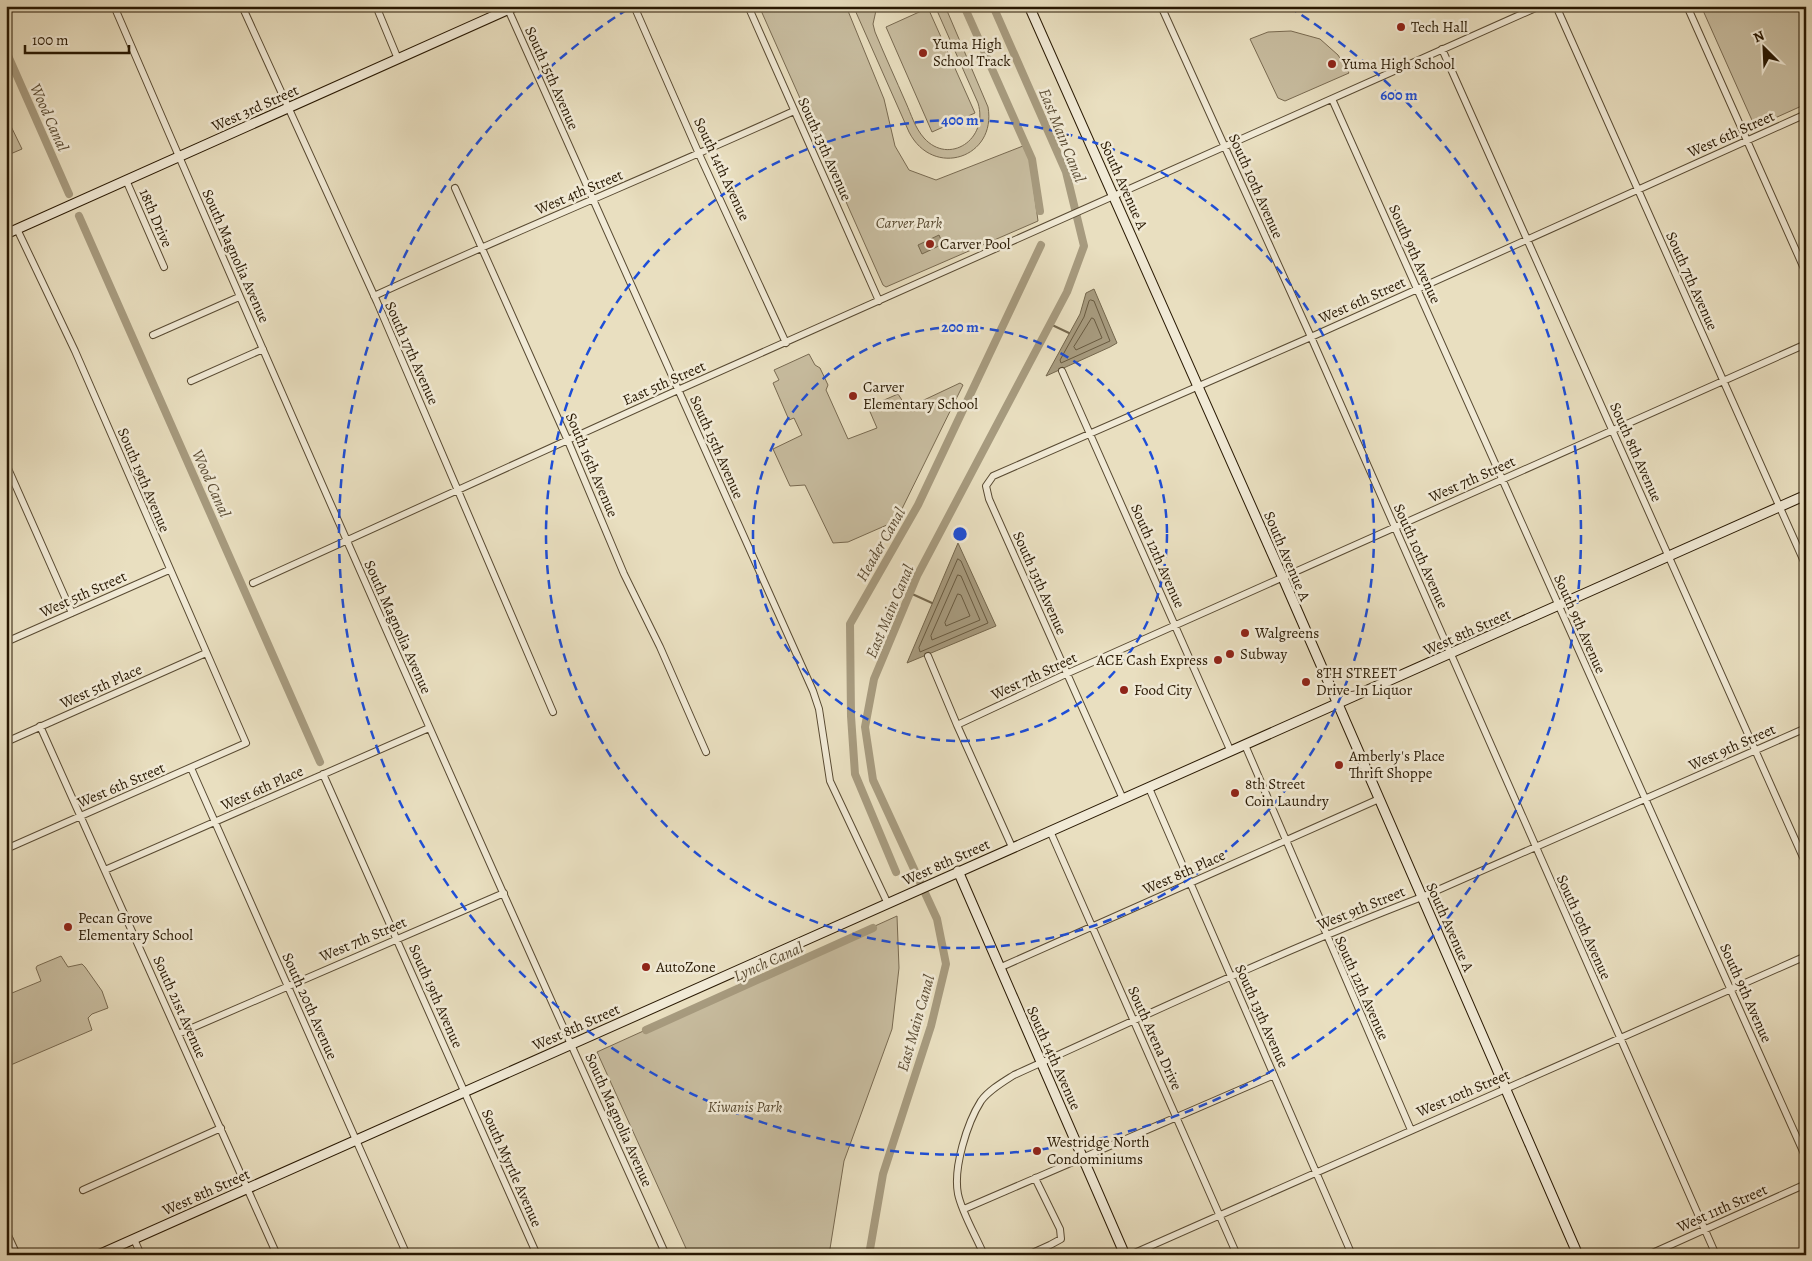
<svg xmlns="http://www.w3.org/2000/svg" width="1812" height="1261" font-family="Alegreya,serif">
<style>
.green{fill:#c8bda0;stroke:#786a51}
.water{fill:#a79b7f;stroke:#74674d}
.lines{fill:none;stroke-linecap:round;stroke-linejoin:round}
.shore{stroke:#685a40;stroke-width:1}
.stream{stroke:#74674d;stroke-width:2}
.canal{stroke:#a79b7f;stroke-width:8}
.street-casing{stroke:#584a32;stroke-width:8}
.secondary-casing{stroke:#281802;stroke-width:11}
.street{stroke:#f1ead6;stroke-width:6}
.secondary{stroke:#f1ead6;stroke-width:9}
.ring{fill:none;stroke:#1d4ed8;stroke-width:2.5;stroke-dasharray:9 6}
.poi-dot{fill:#8f2418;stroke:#f1ead6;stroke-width:2}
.labels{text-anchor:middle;stroke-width:5;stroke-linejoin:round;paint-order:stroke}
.poi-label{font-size:15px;fill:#281802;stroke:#f1ead6;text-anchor:start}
.street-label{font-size:15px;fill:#281802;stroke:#f1ead6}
.park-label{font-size:15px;font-style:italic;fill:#584a31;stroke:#f1ead6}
.water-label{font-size:16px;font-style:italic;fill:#5b4c34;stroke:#f1ead6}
.centre{fill:#1d4ed8;stroke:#f1ead6;stroke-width:2.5}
.ring-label{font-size:15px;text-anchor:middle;font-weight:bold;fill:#1d4ed8;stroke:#f1ead6;stroke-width:5;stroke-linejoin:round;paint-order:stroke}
</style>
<rect width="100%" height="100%" fill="#e9dfc0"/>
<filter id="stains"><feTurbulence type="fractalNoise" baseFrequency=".004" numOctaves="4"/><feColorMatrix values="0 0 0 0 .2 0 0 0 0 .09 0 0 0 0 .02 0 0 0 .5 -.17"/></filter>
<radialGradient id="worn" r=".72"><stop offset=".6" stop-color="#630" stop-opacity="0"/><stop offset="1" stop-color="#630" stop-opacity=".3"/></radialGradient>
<path class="green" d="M 759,6 L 846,6 L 884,99 L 895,146 L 909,170 L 936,180 L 1023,146 L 1030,161 L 1038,221 L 886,287 L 883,285 Z
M 863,6 L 866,11 L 867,6 L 877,6 L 873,24 L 875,32 C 885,56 896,80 906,103 C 911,114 915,128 924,138 C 949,166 989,139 978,103 L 935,6 L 945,6 L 988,107 C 997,158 933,179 909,132 L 855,10 Z
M 1701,6 L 1806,6 L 1806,104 L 1755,127 Z
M 928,8 L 975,113 L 932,132 L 886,27 Z
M 1291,31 L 1320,39 L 1338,55 L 1349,73 L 1285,101 L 1278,98 L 1250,39 L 1268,32 Z
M 6,116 L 22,149 L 8,155 L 6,151 Z
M 809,354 L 815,365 L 820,368 L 828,385 L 826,390 L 848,439 L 877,428 L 868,407 L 898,394 L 907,408 L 960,383 L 963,385 L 896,521 L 848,542 L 833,543 L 805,485 L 790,486 L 773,449 L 802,435 L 794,418 L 789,420 L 773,383 L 779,380 L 774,370 Z
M 897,916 L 899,968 L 892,1029 L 844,1161 L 829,1255 L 689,1255 L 597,1052 Z
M 61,956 L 68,967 L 82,964 L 85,967 L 102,991 L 108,1008 L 92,1014 L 88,1018 L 92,1030 L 6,1067 L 6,982 L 12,993 L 41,981 L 36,968 L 37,966 Z"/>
<path class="water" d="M 939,235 L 943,244 L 922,254 L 918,245 Z
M 1094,289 L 1117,343 L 1110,347 L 1046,376 L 1080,314 L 1086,293 Z
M 958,543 L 996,626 L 907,663 Z"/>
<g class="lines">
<path class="shore" d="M 1091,300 L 1094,301 L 1110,341 L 1061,363 L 1060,360 L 1084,317 L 1089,301 Z
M 1092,318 L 1094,319 L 1102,338 L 1076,350 L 1074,347 Z
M 958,559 L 961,561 L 988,623 L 920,652 L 919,648 Z
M 958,575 L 961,576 L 980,620 L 932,640 L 931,636 Z
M 958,594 L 961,595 L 970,616 L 946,626 L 945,623 Z"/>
<path class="stream" d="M 1050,324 L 1069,333
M 910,593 L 932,603"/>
<path class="canal" d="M 964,6 L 1032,159 L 1040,211
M 6,51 L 69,194
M 79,216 L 320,762
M 896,872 L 855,774 L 851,716 L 850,624 L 918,505 L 1041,245
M 646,1030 L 873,928
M 869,1255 L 883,1174 L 931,1026 L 946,964 L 937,919 L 873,780 L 865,727 L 874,679 L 917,576 L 1067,292 L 1084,246 L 1066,172 L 993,6"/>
<g class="street-casing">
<path id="street" d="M 114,6 C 294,424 478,840 666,1255
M 242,6 L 377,302 L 553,712
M 376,6 L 398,59
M 634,6 L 699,154 L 786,343
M 748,6 L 879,301
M 1161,6 L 1311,337 L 1716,1255
M 1556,6 L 1806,566
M 1687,6 L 1806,273
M 507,7 L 813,691 L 819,709 L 830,781 L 888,904
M 1442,49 L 1806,864
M 1332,99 L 1806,1158
M 126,180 L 164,267
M 455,188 L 568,441 L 624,574 L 660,647 L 706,752
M 374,296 C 513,232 655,174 794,111
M 153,335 L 239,297
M 1062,371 L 1231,752
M 191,381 L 263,349
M 6,464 L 72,613
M 253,583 L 678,390 L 1540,6
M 6,642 L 169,570
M 928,656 L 957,725 L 1012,847
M 957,725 L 1066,674 L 1806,344
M 40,726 L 277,1255
M 6,742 L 206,653
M 1245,745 L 1411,1130
M 191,768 L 407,1255
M 323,774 L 537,1255
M 1149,788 L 1352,1255
M 1123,799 L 989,499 L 986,486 L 993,476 L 1311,337 L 1806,114
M 1050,831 L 1237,1255
M 6,849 L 246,743 L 75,351 L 17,229
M 105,870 L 429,728
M 999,968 L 1379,799
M 178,1034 L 504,893
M 83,1190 L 221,1128
M 964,1209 L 1274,1075
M 6,1231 L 17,1255
M 134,1239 L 141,1255
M 984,1255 C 976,1236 962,1213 958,1194 C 953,1168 967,1123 981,1101 C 989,1090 1003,1082 1014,1075 C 1149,1014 1283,950 1422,897 L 1806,728
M 1028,1255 L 1050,1245 L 1061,1239 L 1060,1229 L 1035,1178
M 1130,1255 L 1806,956
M 1648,1255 L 1806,1184"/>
</g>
<g class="secondary-casing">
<path id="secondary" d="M 1029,6 L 1283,578 L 1578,1255
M 6,234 L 516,6
M 958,871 L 1125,1255
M 98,1255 L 1806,495"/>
</g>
<use href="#street" class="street"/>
<use href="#secondary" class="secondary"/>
</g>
<g class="ring">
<circle cx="960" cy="534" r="207"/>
<circle cx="960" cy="534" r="414"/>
<path d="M1289 7A621 621 0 1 1 631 7"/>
</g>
<g class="poi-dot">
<circle cx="1401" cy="27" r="5"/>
<circle cx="923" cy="53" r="5"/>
<circle cx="1332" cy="64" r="5"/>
<circle cx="930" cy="244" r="5"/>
<circle cx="853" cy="396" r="5"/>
<circle cx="1245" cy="633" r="5"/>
<circle cx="1230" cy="654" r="5"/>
<circle cx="1218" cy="660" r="5"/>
<circle cx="1306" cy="682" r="5"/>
<circle cx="1124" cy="690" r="5"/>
<circle cx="1339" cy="765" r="5"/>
<circle cx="1235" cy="793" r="5"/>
<circle cx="68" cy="927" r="5"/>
<circle cx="646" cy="967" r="5"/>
<circle cx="1037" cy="1151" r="5"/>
</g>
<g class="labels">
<g class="poi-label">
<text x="1411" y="32">Tech Hall</text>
<text x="933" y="49">Yuma High<tspan x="933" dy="17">School Track</tspan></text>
<text x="1342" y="69">Yuma High School</text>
<text x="940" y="249">Carver Pool</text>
<text x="863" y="392">Carver<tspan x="863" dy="17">Elementary School</tspan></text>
<text x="1255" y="638">Walgreens</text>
<text x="1240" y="659">Subway</text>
<text x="1208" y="665" text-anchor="end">ACE Cash Express</text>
<text x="1316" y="678">8TH STREET<tspan x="1316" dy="17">Drive-In Liquor</tspan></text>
<text x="1134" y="695">Food City</text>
<text x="1349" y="761">Amberly's Place<tspan x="1349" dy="17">Thrift Shoppe</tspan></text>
<text x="1245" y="789">8th Street<tspan x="1245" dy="17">Coin Laundry</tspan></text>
<text x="78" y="923">Pecan Grove<tspan x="78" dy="17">Elementary School</tspan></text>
<text x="656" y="972">AutoZone</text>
<text x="1047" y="1147">Westridge North<tspan x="1047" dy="17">Condominiums</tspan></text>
</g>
<g class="street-label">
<text transform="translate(552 78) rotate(66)" y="5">South 15th Avenue</text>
<text transform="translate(255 108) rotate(-24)" y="5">West 3rd Street</text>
<text transform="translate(1731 134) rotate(-24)" y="5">West 6th Street</text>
<text transform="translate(825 149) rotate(66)" y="5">South 13th Avenue</text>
<text transform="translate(722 169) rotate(65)" y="5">South 14th Avenue</text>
<text transform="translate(1124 185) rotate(66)" y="5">South Avenue A</text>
<text transform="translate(1256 186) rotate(66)" y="5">South 10th Avenue</text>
<text transform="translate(579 192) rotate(-23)" y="5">West 4th Street</text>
<text transform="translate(156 218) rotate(67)" y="5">18th Drive</text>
<text transform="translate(1415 254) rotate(66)" y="5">South 9th Avenue</text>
<text transform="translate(236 256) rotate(66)" y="5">South Magnolia Avenue</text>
<text transform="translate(1692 281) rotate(66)" y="5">South 7th Avenue</text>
<text transform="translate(1362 300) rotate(-24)" y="5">West 6th Street</text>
<text transform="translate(412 353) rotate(66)" y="5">South 17th Avenue</text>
<text transform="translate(664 383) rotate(-24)" y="5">East 5th Street</text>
<text transform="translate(717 447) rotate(66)" y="5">South 15th Avenue</text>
<text transform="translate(1636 452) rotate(66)" y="5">South 8th Avenue</text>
<text transform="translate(592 465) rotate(67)" y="5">South 16th Avenue</text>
<text transform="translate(1472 479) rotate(-24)" y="5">West 7th Street</text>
<text transform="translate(144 480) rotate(67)" y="5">South 19th Avenue</text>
<text transform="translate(1158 556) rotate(66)" y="5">South 12th Avenue</text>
<text transform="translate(1287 556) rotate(67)" y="5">South Avenue A</text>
<text transform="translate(1421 556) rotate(66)" y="5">South 10th Avenue</text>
<text transform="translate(1040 583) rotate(66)" y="5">South 13th Avenue</text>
<text transform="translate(83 594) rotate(-24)" y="5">West 5th Street</text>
<text transform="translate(1580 624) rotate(66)" y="5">South 9th Avenue</text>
<text transform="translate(398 627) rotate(66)" y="5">South Magnolia Avenue</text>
<text transform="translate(1467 632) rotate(-24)" y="5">West 8th Street</text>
<text transform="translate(1034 676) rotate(-25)" y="5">West 7th Street</text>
<text transform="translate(101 686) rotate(-24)" y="5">West 5th Place</text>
<text transform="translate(1732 747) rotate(-24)" y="5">West 9th Street</text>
<text transform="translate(121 785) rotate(-23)" y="5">West 6th Street</text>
<text transform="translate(262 788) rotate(-24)" y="5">West 6th Place</text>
<text transform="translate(946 862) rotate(-24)" y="5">West 8th Street</text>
<text transform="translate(1184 872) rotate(-24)" y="5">West 8th Place</text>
<text transform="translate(1361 908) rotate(-22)" y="5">West 9th Street</text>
<text transform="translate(1450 927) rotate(66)" y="5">South Avenue A</text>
<text transform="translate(1584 927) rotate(66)" y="5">South 10th Avenue</text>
<text transform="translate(363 939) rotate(-23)" y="5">West 7th Street</text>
<text transform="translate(1362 988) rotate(66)" y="5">South 12th Avenue</text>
<text transform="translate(1746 993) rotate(66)" y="5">South 9th Avenue</text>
<text transform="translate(436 996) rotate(66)" y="5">South 19th Avenue</text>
<text transform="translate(310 1006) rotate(66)" y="5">South 20th Avenue</text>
<text transform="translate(180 1007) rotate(66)" y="5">South 21st Avenue</text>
<text transform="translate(1262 1016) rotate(66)" y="5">South 13th Avenue</text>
<text transform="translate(576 1027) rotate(-24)" y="5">West 8th Street</text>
<text transform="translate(1155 1038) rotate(66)" y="5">South Arena Drive</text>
<text transform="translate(1054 1058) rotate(66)" y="5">South 14th Avenue</text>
<text transform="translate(1463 1093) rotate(-23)" y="5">West 10th Street</text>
<text transform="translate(619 1120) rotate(66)" y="5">South Magnolia Avenue</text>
<text transform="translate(512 1168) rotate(66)" y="5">South Myrtle Avenue</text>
<text transform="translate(206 1192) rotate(-24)" y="5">West 8th Street</text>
<text transform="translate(1722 1208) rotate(-24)" y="5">West 11th Street</text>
</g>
<g class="park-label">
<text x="909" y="228">Carver Park</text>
<text x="745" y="1112">Kiwanis Park</text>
</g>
<g class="water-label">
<text transform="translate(50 117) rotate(66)" y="6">Wood Canal</text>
<text transform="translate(1063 135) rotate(68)" y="6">East Main Canal</text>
<text transform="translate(212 483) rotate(66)" y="6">Wood Canal</text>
<text transform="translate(880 544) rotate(-60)" y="6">Header Canal</text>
<text transform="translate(889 611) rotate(-67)" y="6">East Main Canal</text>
<text transform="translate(768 961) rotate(-24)" y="6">Lynch Canal</text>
<text transform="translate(915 1023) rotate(-74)" y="6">East Main Canal</text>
</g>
</g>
<circle cx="960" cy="534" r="8" class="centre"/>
<g class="ring-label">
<text x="1399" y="100">600 m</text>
<text x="960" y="125">400 m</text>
<text x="960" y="332">200 m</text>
</g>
<rect width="1812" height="1261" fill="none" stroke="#e9dfc0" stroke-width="25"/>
<rect x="8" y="8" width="1797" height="1246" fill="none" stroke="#281802" stroke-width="2.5"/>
<rect x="12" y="12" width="1787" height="1236" fill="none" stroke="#281802"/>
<g transform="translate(1764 48) rotate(336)" stroke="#f1ead6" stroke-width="4" paint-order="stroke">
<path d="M0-4L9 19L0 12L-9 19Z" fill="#281802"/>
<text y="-8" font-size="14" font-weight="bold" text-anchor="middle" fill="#281802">N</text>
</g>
<path d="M25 45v8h104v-8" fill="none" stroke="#281802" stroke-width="2.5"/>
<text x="32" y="45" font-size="15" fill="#281802" stroke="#f1ead6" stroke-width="4" paint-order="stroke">100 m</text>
<rect width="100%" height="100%" filter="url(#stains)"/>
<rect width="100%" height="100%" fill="url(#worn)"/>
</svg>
